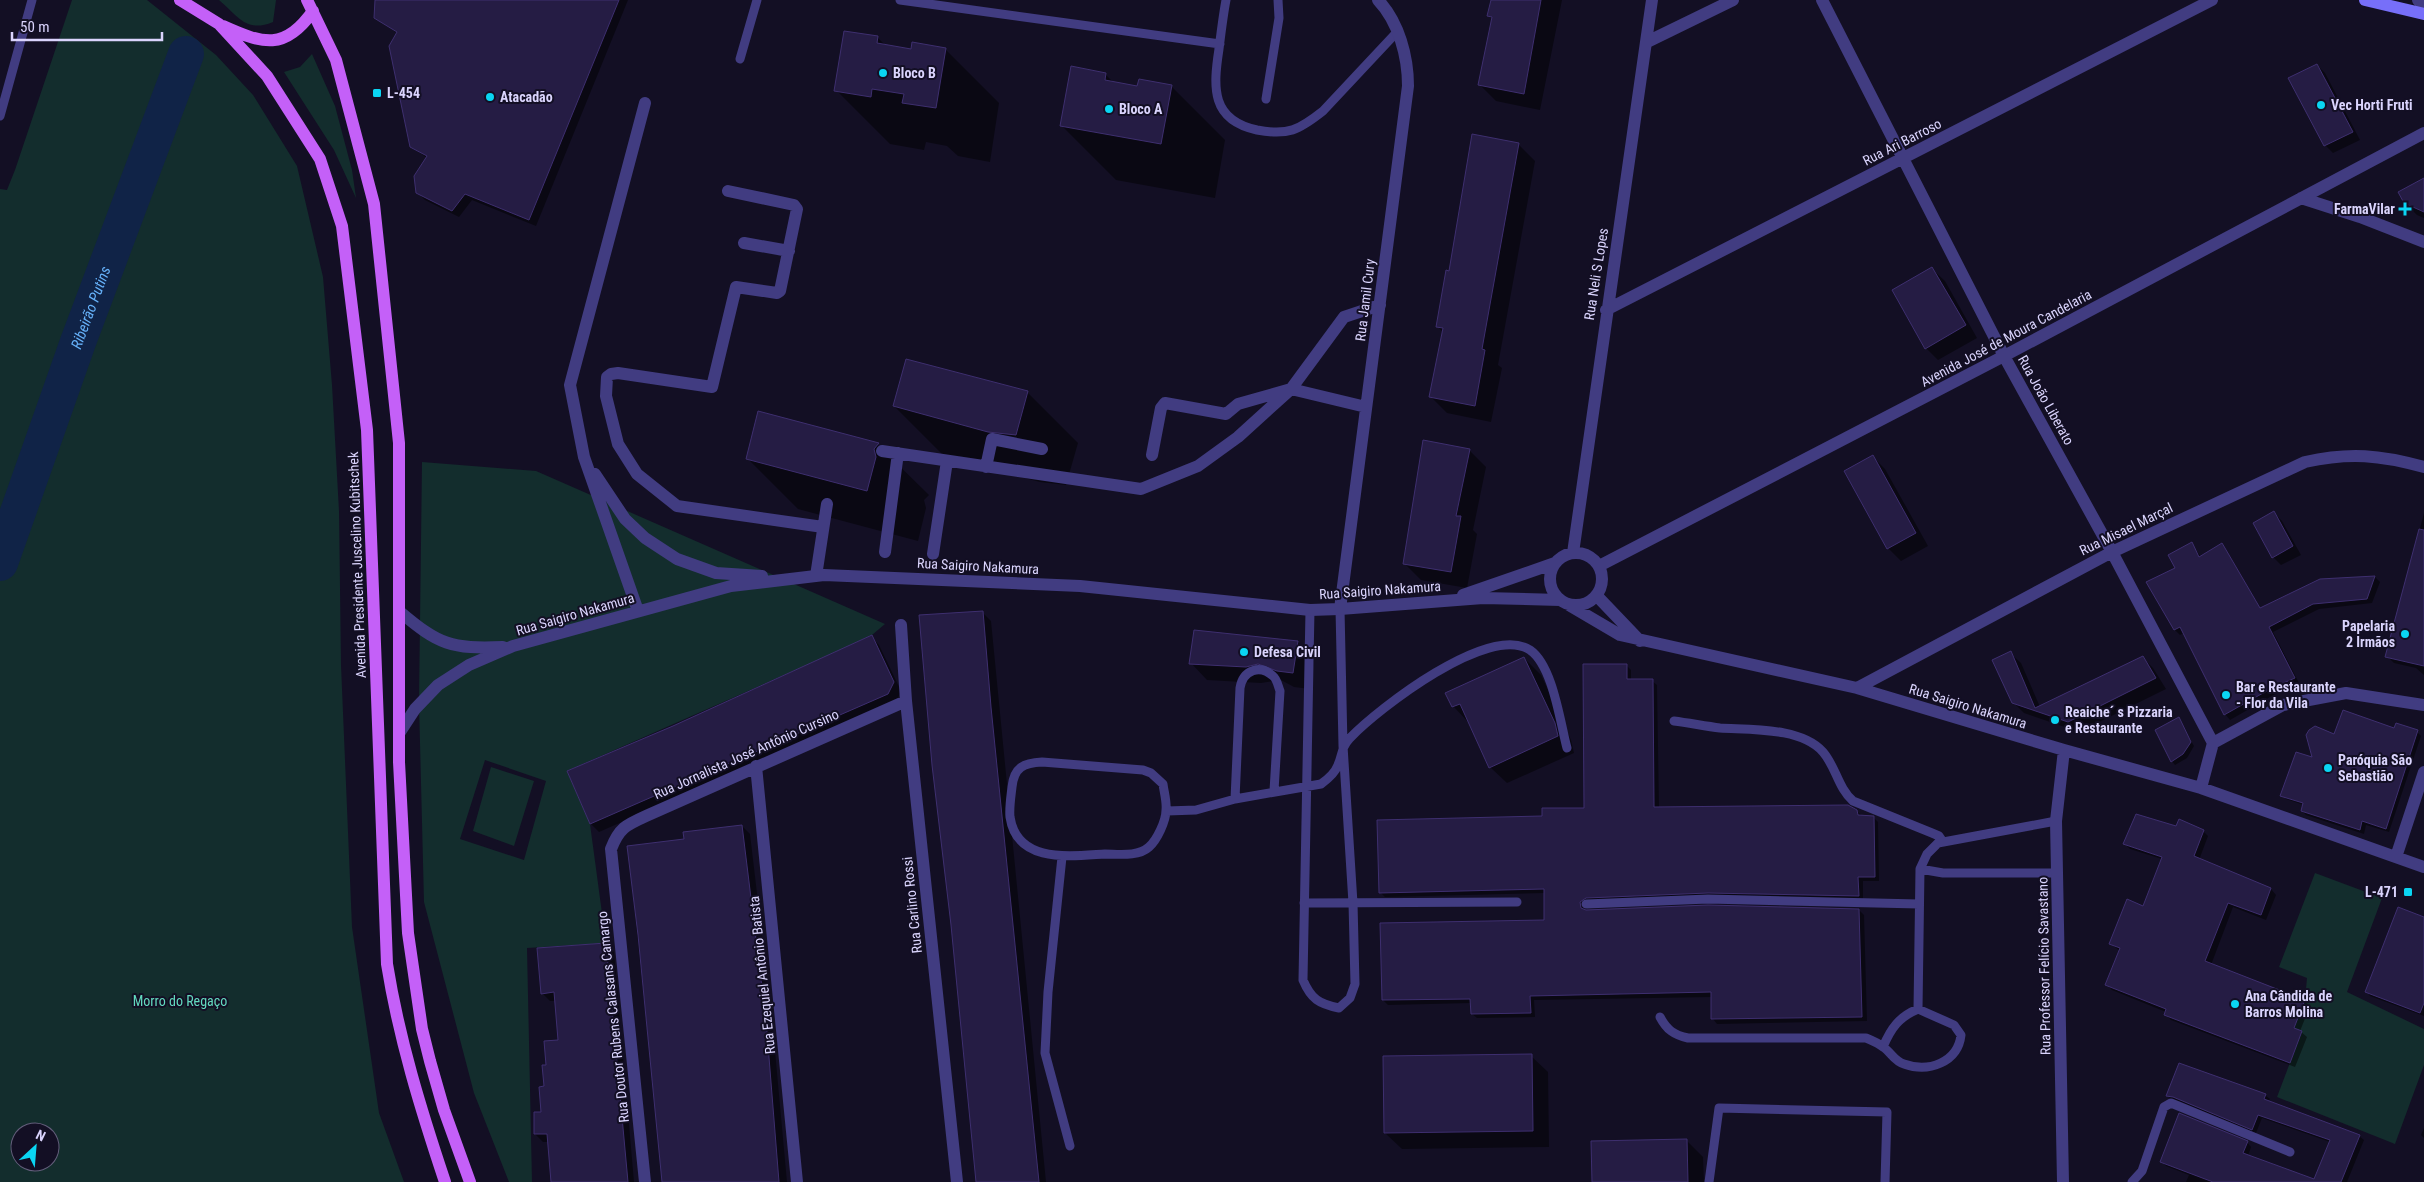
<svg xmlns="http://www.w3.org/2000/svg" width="2424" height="1182" font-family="'Roboto Condensed',sans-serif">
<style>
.green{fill:#132d2d;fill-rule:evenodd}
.shadow{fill:#0007}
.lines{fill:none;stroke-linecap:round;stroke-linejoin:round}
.river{stroke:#102347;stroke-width:36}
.building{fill:#251c44;stroke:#3e2f6f}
.service{stroke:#413c81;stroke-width:9}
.minor{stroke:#413c81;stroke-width:12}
.secondary{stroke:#776ff9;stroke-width:12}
.primary{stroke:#c460f8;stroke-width:12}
.poi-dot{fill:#0ad5f3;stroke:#130f24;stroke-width:2}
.labels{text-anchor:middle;stroke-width:4;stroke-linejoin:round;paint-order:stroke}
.poi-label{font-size:14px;font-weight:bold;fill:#dad4fd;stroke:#130f24;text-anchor:start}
.street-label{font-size:14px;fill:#dad4fd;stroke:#130f24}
.park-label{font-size:14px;fill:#63dac0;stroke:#130f24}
.water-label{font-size:15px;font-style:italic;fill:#66b1f9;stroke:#130f24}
</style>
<rect width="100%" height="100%" fill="#130f24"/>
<path class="green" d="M 72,0 L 147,0 L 216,55 L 253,95 L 297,166 L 323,277 L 332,385 L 339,511 L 341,665 L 352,927 L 379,1113 L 404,1182 L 0,1182 L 0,189 L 7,190 L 15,170 ZM 20,1132 L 50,1132 L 50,1162 L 20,1162 Z
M 219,0 L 276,0 L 273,22 C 246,33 239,17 219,0 Z
M 312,54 L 335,106 L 352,170 L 356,198 L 334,150 L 284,72 L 300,67 Z
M 422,462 L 536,471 L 885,624 L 872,635 L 825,657 L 567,771 L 590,824 L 606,943 L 527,948 L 532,1182 L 509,1182 L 474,1093 L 424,902 L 419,703 ZM 485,760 L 546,781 L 524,860 L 460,839 Z
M 491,767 L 534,781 L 514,846 L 473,831 Z
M 2315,873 L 2382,898 L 2347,992 L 2424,1029 L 2424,1065 L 2395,1144 L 2277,1097 L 2302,1031 L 2294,1028 L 2305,1000 L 2307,978 L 2279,967 Z"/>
<path class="shadow" d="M 377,0 L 628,0 L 536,226 L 472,200 L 459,217 L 425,200 L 418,193 L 427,158 L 411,146 L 397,33 L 376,17 Z
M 1492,0 L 1562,0 L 1540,110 L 1496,101 L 1479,84 L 1493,20 L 1489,16 Z
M 877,37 L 885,45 L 912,50 L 945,49 L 999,103 L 990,162 L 958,156 L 947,146 L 926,142 L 924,150 L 890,144 L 836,90 Z
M 2317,65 L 2325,73 L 2360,140 L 2333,153 L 2325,145 Z
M 1105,74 L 1114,83 L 1138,87 L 1171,86 L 1225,140 L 1215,198 L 1116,180 L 1062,126 Z
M 1518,144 L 1535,161 L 1498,365 L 1502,368 L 1491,422 L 1447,413 L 1430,396 L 1443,332 L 1438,327 L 1450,272 Z
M 2424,180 L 2424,218 L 2417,215 L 2405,203 Z
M 1932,269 L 1945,281 L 1977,338 L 1938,360 L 1926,348 Z
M 1027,392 L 1078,443 L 1066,485 L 1040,482 L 945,457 L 894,406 Z
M 759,412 L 878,445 L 929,495 L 924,500 L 926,508 L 918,541 L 798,509 L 747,458 Z
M 1469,450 L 1486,467 L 1473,530 L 1477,534 L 1467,588 L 1421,580 L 1404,563 Z
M 1873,457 L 1885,469 L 1928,546 L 1901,561 L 1888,548 L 1846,471 Z
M 2274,513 L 2282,521 L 2301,555 L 2281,565 L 2273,557 Z
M 2424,513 L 2424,675 L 2416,668 L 2394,663 L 2387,656 Z
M 2191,544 L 2201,557 L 2222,544 L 2261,609 L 2375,577 L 2380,582 L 2372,603 L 2319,609 L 2273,632 L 2299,683 L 2277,693 L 2230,720 L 2225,714 L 2184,633 L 2180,635 L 2175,630 L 2148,582 L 2177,568 Z
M 982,612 L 991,621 L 1046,1182 L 978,1182 Z
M 871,637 L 879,645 L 901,691 L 896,702 L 599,832 L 591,824 L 673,727 Z
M 1298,642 L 1314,659 L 1310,689 L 1294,687 L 1281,680 L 1261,683 L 1207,680 L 1191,663 Z
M 2010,653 L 2021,663 L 2040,707 L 2142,657 L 2153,668 L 2166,689 L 2079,732 L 2024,713 L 2013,702 Z
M 1524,658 L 1541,675 L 1571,740 L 1574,753 L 1507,783 L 1490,767 L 1469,723 L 1453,706 Z
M 1626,665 L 1631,670 L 1631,681 L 1652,681 L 1657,685 L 1659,808 L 1857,811 L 1862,816 L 1873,817 L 1878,822 L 1879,881 L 1863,881 L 1863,901 L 1591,902 L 1585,911 L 1859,910 L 1864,915 L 1867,1021 L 1717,1024 L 1713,1019 L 1712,997 L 1534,1000 L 1535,1017 L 1477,1018 L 1472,1014 L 1472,1003 L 1388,1005 L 1383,1000 L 1545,921 L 1545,893 L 1385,897 L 1380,892 L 1544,818 L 1586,809 Z
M 2178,719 L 2194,746 L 2187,758 L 2175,765 L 2172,761 Z
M 2395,730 L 2417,732 L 2421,736 L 2389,832 L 2366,825 L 2364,834 L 2306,815 L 2302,811 L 2304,805 L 2286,799 L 2282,795 L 2335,735 Z
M 742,826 L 750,834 L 773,1029 L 787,1182 L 663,1182 L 628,847 L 685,840 Z
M 2176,828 L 2203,831 L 2208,836 L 2199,860 L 2271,889 L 2276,895 L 2266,920 L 2233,907 L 2211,965 L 2304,1001 L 2310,1006 L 2300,1031 L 2307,1037 L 2295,1067 L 2171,1020 L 2165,1014 L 2166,1012 L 2112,990 L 2107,985 L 2120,951 L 2111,944 L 2144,907 L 2162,859 L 2130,849 L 2125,844 Z
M 2424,918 L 2424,1016 L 2370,996 L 2367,992 Z
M 606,944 L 614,952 L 634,1182 L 552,1182 L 549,1142 L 543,1142 L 535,1134 L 542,1113 L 548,1066 L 559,1042 L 556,1001 L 550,1001 L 542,993 Z
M 1531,1056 L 1548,1072 L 1549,1147 L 1402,1149 L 1385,1133 Z
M 2265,1095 L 2270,1099 L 2268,1102 L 2359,1136 L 2364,1140 L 2347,1182 L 2186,1182 L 2189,1175 L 2166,1166 L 2162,1162 L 2247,1142 L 2251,1147 L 2248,1156 L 2314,1181 L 2330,1142 L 2262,1118 L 2256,1133 L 2179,1101 L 2172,1100 L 2167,1096 Z
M 2424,1128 L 2424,1138 L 2421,1135 Z
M 1686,1140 L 1703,1157 L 1704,1182 L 1593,1182 Z"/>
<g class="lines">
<path class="river" id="s1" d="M 0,563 L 78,342 L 186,54"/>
</g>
<path class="building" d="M 375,0 L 619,0 L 529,220 L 465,194 L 452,211 L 416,193 L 414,176 L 427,156 L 410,147 L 389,46 L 397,32 L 374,18 Z
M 1491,0 L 1541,0 L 1524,94 L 1478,85 L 1492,17 L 1487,16 Z
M 844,31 L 878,36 L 877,43 L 911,49 L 912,42 L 946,48 L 936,108 L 902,103 L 904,94 L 872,89 L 871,97 L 834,91 Z
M 2317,64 L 2353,132 L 2324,146 L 2288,78 Z
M 1071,66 L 1106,73 L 1105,80 L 1137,86 L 1139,79 L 1172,85 L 1161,144 L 1060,126 Z
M 1472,134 L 1519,143 L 1482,349 L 1485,350 L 1475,406 L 1429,397 L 1443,328 L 1436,327 L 1446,270 L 1449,271 Z
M 2424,178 L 2424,212 L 2404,203 L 2398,192 Z
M 1932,267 L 1966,325 L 1925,349 L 1892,290 Z
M 906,359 L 1028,391 L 1016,435 L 988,432 L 893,406 Z
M 758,411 L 879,443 L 874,449 L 876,457 L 867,491 L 746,459 Z
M 1423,440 L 1470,449 L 1456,516 L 1461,516 L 1451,572 L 1403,564 Z
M 1873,455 L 1916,533 L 1887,549 L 1844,471 Z
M 2274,511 L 2293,546 L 2272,558 L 2253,523 Z
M 2419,529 L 2424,530 L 2424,666 L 2385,657 Z
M 2192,542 L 2199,557 L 2222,543 L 2260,608 L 2320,579 L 2375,576 L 2367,599 L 2313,604 L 2269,627 L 2295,678 L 2272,688 L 2224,715 L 2180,627 L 2174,630 L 2146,582 L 2175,568 L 2168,555 Z
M 983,611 L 991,707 L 1039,1182 L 976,1182 L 951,925 L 932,765 L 919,615 Z
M 1194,630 L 1298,641 L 1293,673 L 1277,671 L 1258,664 L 1246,667 L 1189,664 Z
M 872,635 L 894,682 L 888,694 L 590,824 L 567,771 L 673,726 Z
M 2011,651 L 2035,708 L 2143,656 L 2156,678 L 2068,722 L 2012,703 L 1992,660 Z
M 1524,657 L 1555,723 L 1558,736 L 1489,768 L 1460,704 L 1452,707 L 1445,693 Z
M 1583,664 L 1627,664 L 1627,679 L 1653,679 L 1654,807 L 1848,805 L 1857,810 L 1858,815 L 1874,816 L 1875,877 L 1858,877 L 1859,896 L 1708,893 L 1586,898 L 1580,902 L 1581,908 L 1586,910 L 1708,905 L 1859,909 L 1862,1017 L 1711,1019 L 1711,992 L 1530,996 L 1531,1013 L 1471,1014 L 1470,999 L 1382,1000 L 1380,923 L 1544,920 L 1544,889 L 1379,893 L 1377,820 L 1542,816 L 1542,808 L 1584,808 Z
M 2343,710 L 2394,728 L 2396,723 L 2418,730 L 2386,829 L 2362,821 L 2360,830 L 2301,811 L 2303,803 L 2280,796 L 2296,752 L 2312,757 L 2306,735 L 2309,730 L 2315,726 L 2334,734 Z
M 2179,717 L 2191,742 L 2183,754 L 2171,762 L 2155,730 Z
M 2136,814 L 2176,826 L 2179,819 L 2204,830 L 2194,856 L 2271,888 L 2261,915 L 2228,903 L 2205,961 L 2305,1000 L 2294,1028 L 2302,1031 L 2290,1063 L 2164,1015 L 2166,1009 L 2105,985 L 2120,948 L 2109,944 L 2127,899 L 2143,906 L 2162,857 L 2123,844 Z
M 742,825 L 766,1020 L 779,1182 L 662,1182 L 638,935 L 627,846 L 684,839 L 683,832 Z
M 2398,907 L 2424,917 L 2424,1003 L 2420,1013 L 2365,992 Z
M 606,943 L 628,1182 L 551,1182 L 547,1134 L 534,1134 L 534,1112 L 541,1112 L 539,1087 L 544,1086 L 542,1065 L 546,1065 L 544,1041 L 558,1040 L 554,992 L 541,994 L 537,948 Z
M 1532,1054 L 1533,1131 L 1384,1133 L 1383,1056 Z
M 2179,1063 L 2266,1094 L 2264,1099 L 2360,1135 L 2341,1182 L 2213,1182 L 2160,1162 L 2179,1113 L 2248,1141 L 2243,1153 L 2314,1179 L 2330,1140 L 2258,1115 L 2252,1130 L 2173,1097 L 2166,1096 Z
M 1687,1139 L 1688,1182 L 1592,1182 L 1591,1141 Z"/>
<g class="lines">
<path class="service" d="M 900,0 L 1220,44
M 1226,0 C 1223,16 1221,33 1219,49 C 1213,88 1211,120 1257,130 C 1288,136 1299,130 1323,111 L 1397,32
M 740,59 L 757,0
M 1266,99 L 1279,18 L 1278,0
M 0,116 L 32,0
M 1310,610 L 1303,980 C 1311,999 1319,1004 1339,1008 L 1350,998 L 1355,984 L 1353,903 L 1343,746 L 1340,609
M 1674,721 C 1689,723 1705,726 1720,728 C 1750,730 1801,727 1823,752 C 1836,767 1838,788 1853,801 L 1932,833 L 1939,836 L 1943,842
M 1042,762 L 1143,770 L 1151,773 L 1163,784 C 1164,792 1167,802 1166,810 C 1166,821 1157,840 1149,847 C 1138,857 1118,854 1105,854 C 1071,856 1017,864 1010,817 C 1009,808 1011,796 1012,787 C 1014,767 1024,763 1042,762 Z
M 1235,799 L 1240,688 C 1243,670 1260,664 1273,676 C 1277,679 1278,686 1280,691 L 1274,791
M 1167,811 L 1196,810 L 1235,799 L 1321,784 C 1328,779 1335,773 1338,765 C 1343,753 1341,748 1350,738 C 1379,708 1489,623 1530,650 C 1553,666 1560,722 1567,748
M 1062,857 L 1048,992 L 1045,1053 L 1070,1146
M 1920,869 L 1943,873 L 2058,873
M 1304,903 L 1517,902
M 1586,904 L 1708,899 L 1919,904
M 1918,1009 L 1920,869 L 1927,854 L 1938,843 L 2056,821
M 1660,1017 C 1667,1030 1674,1035 1688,1038 L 1866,1038 C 1871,1040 1878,1043 1883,1047 C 1891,1052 1894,1061 1904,1064 C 1929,1073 1958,1062 1961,1035 L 1954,1025 L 1918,1009 C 1899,1017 1891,1028 1883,1047
M 1709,1182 L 1719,1108 L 1887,1112 L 1885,1182
M 2132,1182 L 2142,1171 L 2164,1107 L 2171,1103 L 2290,1152"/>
<path class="minor" d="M 1822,0 L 2004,356 L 2112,552 L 2213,743 L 2201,788
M 2418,0 L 2424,7
M 1647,42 L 1733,0
M 728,191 L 794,205 L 797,209 L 780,291 L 777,293 L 736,287 L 712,387 L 618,373 L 611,374 L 607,377 L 606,396 L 618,444 L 637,474 L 677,506 L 823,527
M 2301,198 L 2360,217 L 2424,242
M 744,243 L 789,251
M 1606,310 L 2212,0
M 882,451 L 1141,489 L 1198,466 L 1238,437 L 1291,389 L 1344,317 L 1380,305
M 1152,455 L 1161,408 L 1165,403 L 1226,414 L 1238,404 L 1291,389 L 1366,407
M 986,467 L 992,439 L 1042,449
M 595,474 L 625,519 L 645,538 L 677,559 L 716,573 L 762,576
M 885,552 L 898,453
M1550 579a26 26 0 1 1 52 0a26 26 0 1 1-52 0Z
M 1573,553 L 1652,0
M 933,554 L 947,461
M 1599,566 L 2004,356 L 2424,133
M 816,576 L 827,504
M 1463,595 L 1555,563
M 1597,596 L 1640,641
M 1569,605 L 1620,635 L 1857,688 L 2064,750 L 2201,788 L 2424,867
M 1340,609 L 1408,86 C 1408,57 1399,22 1378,0
M 399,611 C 439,645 451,649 503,647
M 638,611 L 584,457 L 570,385 L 645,103
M 901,625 L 906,701 L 957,1182
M 1857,688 L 2112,552 L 2305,462 C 2350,452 2380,455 2424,467
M 400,732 L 415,709 L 438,685 L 469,665 L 513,646 L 731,586 L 824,575 L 1080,586 L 1310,610 L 1340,609 L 1483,598 L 1560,600
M 2213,743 L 2283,705 L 2346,693 L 2424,705
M 756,766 L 797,1182
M 2396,857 L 2424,772
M 645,1182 L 611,849 C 619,828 626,825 646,816 L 906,701
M 2063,1182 L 2056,821 L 2064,750"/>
<path class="secondary" d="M 2365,0 L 2424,14"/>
<path class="primary" d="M 180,0 L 219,24 L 267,76 L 320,159 L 342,226 L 367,430 L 387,964 C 399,1039 421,1110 445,1182
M 307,0 L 336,60 L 374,204 L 399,443 L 399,762 L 408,933 L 422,1029 L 430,1061 L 444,1110 L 470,1182
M 223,26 C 263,44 285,51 313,11"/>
</g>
<g class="poi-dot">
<circle cx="883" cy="73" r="5"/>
<rect x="372" y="88" width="10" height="10" rx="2.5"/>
<circle cx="490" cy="97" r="5"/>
<circle cx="2321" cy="105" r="5"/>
<circle cx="1109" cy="109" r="5"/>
<path d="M2402.5 201.5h5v5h5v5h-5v5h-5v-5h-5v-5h5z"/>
<circle cx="2405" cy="634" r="5"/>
<circle cx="1244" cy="652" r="5"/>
<circle cx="2226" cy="695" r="5"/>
<circle cx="2055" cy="720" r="5"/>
<circle cx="2328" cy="768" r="5"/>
<rect x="2403" y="887" width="10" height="10" rx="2.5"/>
<circle cx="2235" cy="1004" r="5"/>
</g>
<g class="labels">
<g class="poi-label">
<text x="893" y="78">Bloco B</text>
<text x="387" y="98">L-454</text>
<text x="500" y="102">Atacadão</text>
<text x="2331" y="110">Vec Horti Fruti</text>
<text x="1119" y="114">Bloco A</text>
<text x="2395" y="214" text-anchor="end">FarmaVilar</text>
<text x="2395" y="631" text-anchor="end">Papelaria<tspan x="2395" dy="16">2 Irmãos</tspan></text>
<text x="1254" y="657">Defesa Civil</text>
<text x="2236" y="692">Bar e Restaurante<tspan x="2236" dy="16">- Flor da Vila</tspan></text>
<text x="2065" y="717">Reaiche´ s Pizzaria<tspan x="2065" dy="16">e Restaurante</tspan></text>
<text x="2338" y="765">Paróquia São<tspan x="2338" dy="16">Sebastião</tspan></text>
<text x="2398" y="897" text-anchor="end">L-471</text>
<text x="2245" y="1001">Ana Cândida de<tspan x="2245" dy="16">Barros Molina</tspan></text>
</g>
<g class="street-label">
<text transform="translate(1902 142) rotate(-27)" y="5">Rua Ari Barroso</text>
<text transform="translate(1596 274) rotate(-81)" y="5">Rua Neli S Lopes</text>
<text transform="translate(1365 300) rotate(-83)" y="5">Rua Jamil Cury</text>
<text transform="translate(2006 338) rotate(-28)" y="5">Avenida José de Moura Candelaria</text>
<text transform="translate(2046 400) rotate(61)" y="5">Rua João Liberato</text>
<text transform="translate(2126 529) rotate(-26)" y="5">Rua Misael Marçal</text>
<text transform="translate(357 565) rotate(-92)" y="5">Avenida Presidente Juscelino Kubitschek</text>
<text transform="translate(978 566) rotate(3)" y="5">Rua Saigiro Nakamura</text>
<text transform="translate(1380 590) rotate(-4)" y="5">Rua Saigiro Nakamura</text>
<text transform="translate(575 614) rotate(-16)" y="5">Rua Saigiro Nakamura</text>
<text transform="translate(1968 706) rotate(17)" y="5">Rua Saigiro Nakamura</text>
<text transform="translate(746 754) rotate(-24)" y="5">Rua Jornalista José Antônio Cursino</text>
<text transform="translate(912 905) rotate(-96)" y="5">Rua Carlino Rossi</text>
<text transform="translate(2044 966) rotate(-91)" y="5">Rua Professor Felício Savastano</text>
<text transform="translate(762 975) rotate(-96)" y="5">Rua Ezequiel Antônio Batista</text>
<text transform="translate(613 1017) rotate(-96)" y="5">Rua Doutor Rubens Calasans Camargo</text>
</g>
<g class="park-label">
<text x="180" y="1006">Morro do Regaço</text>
</g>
<g class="water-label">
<text dy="5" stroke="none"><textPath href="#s1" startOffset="271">Ribeirão Putins</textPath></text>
</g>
</g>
<g transform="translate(35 1147) rotate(26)"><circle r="24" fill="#130f24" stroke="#635e7b"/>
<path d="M0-4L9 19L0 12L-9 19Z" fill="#0ad5f3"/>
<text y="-8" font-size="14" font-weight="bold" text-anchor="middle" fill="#dad4fd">N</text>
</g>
<path d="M12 32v8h150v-8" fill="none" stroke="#dad4fd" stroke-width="2.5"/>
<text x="20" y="32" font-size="15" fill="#dad4fd" stroke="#130f24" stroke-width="4" paint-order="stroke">50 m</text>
</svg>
